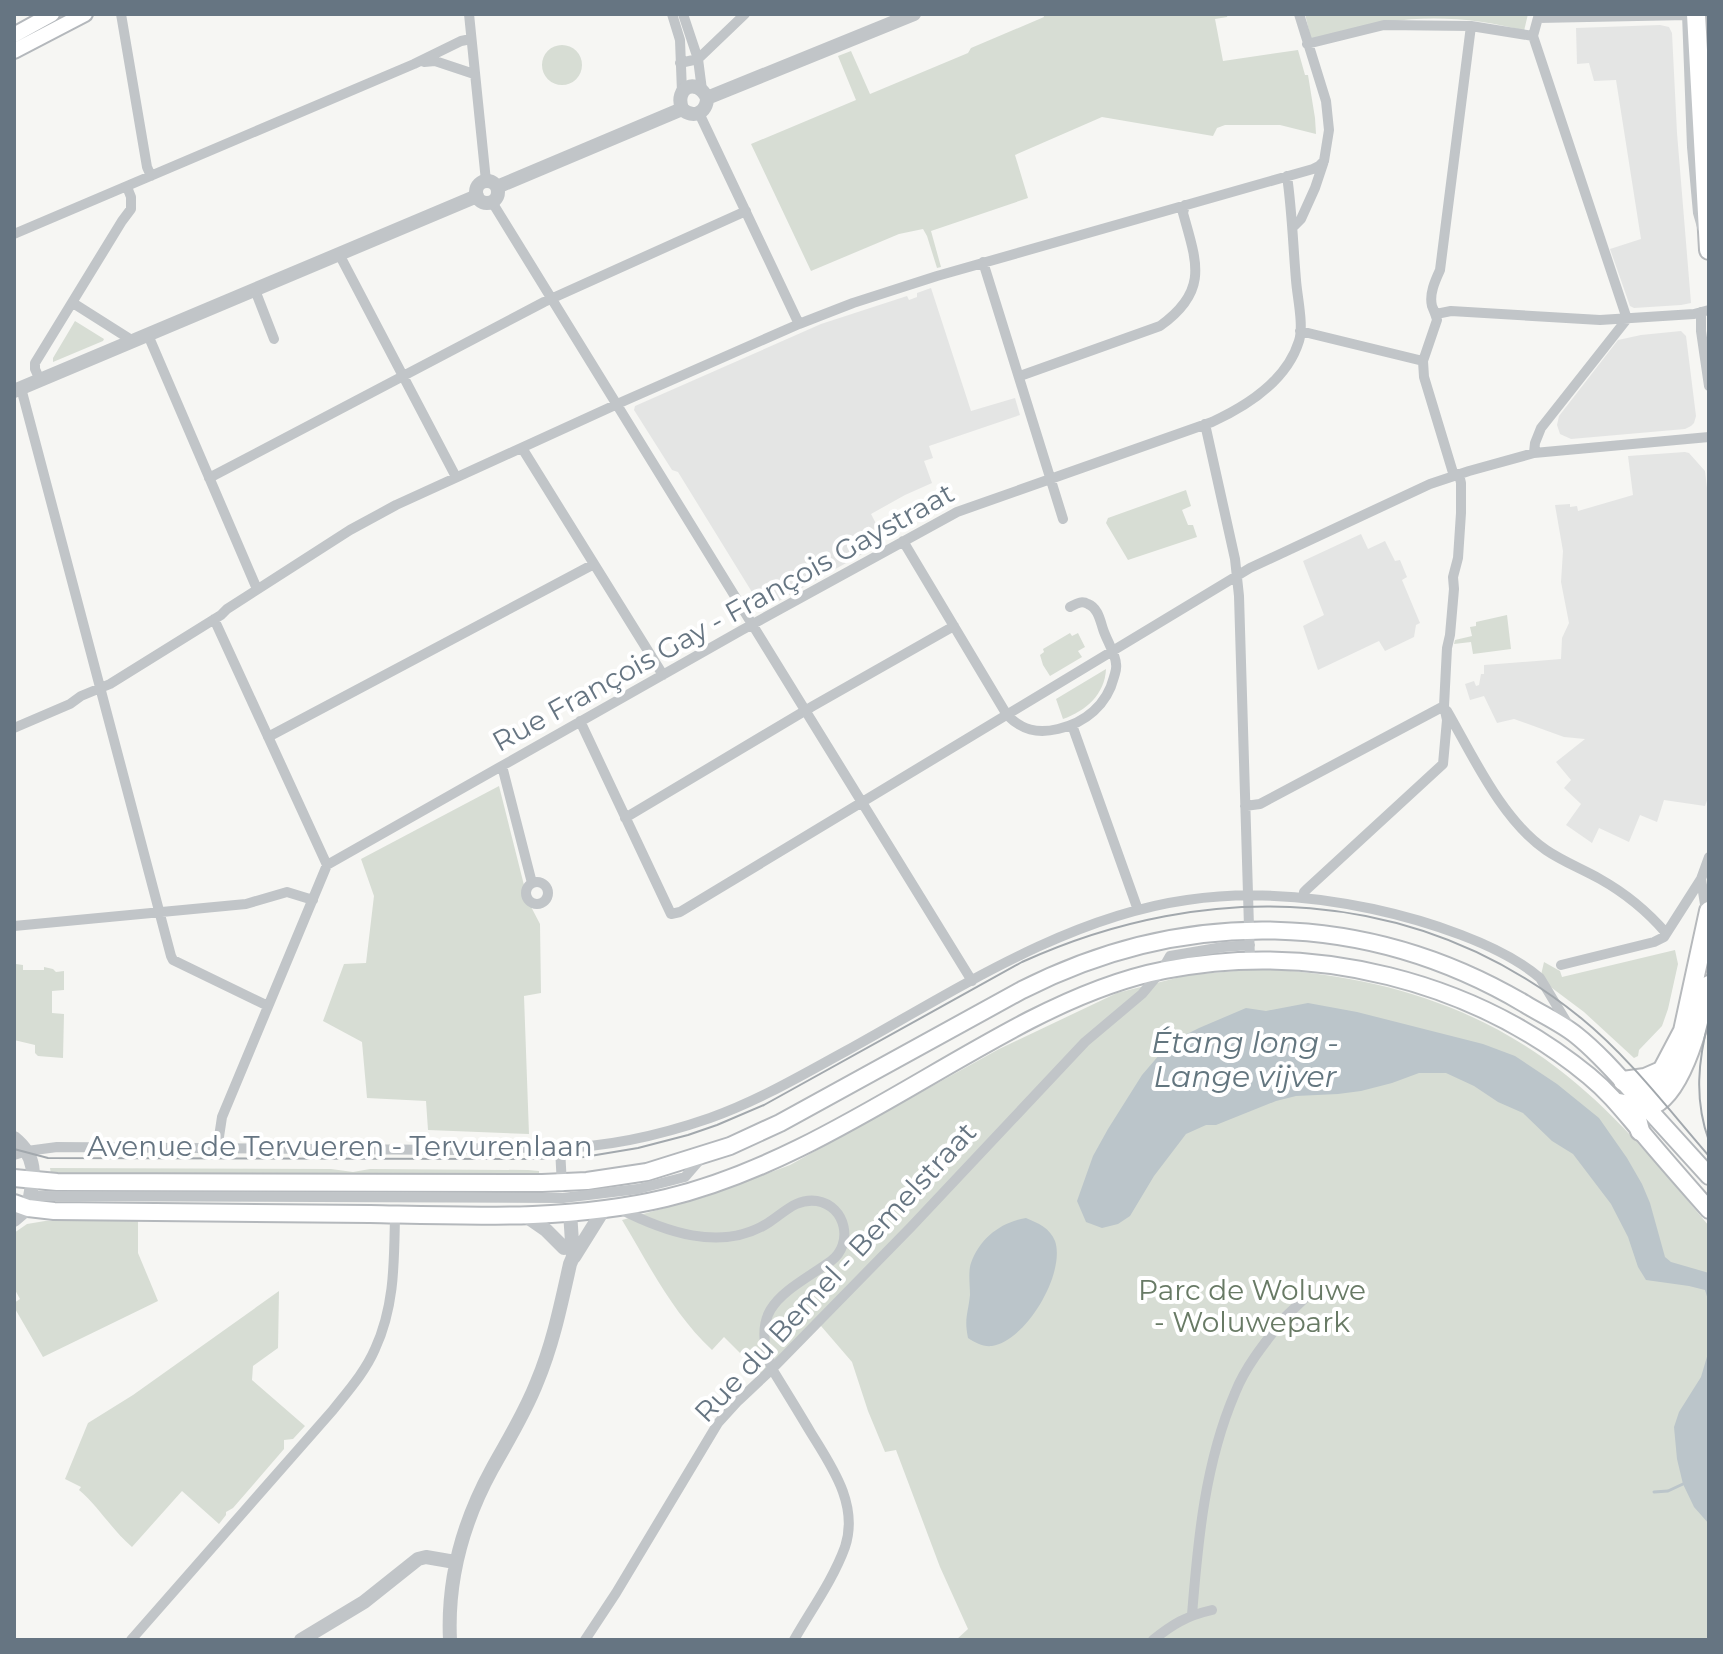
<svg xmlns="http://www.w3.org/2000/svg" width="1723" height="1654" font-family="Montserrat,sans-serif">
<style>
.built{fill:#e4e5e4}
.green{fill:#d7ddd4}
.water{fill:#bbc5ca}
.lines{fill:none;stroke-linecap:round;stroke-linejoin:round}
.stream{stroke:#bbc5ca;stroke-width:3}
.secondary-casing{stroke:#b4b8bc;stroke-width:18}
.primary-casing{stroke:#b4b8bc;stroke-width:20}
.trunk-casing{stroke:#b6b9bc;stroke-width:22}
.minor{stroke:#c1c5c8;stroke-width:10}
.tertiary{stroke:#c1c5c8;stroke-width:14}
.secondary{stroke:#fff;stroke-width:14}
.primary{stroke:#fff;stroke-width:16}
.trunk{stroke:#fff;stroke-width:18}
.tram{stroke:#a2a8ad;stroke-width:2}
.labels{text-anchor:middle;stroke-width:8;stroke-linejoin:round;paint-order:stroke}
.street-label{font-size:28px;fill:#667582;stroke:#fff}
.park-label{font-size:28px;fill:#687a65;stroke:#fff}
.water-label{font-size:30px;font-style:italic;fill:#63767f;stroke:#fff}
</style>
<rect width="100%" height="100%" fill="#f6f6f3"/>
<path class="built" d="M 1660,25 L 1669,27 L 1672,33 L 1677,133 L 1691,303 L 1681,305 L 1634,308 L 1630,306 L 1610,249 L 1641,239 L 1616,80 L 1594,81 L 1589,63 L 1577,64 L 1576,28 Z
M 931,288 L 971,411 L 1015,398 L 1020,415 L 929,446 L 933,458 L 924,461 L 932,483 L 905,495 L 871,514 L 885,541 L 763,610 L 678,472 L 672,470 L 634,410 L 635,406 L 821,324 L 907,296 L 909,300 L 917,297 L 917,293 Z
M 1681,331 L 1686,336 L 1696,416 L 1694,423 L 1691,426 L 1685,429 L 1571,439 L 1560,434 L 1557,425 L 1559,416 L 1618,340 L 1641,335 Z
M 1685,452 L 1689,453 L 1705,471 L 1709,505 L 1709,795 L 1705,806 L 1664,800 L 1657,822 L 1640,815 L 1629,842 L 1599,828 L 1592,843 L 1566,825 L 1581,804 L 1564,788 L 1571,780 L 1556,762 L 1585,739 L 1564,737 L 1514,719 L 1497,723 L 1484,696 L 1470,700 L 1465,684 L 1474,681 L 1476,686 L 1479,685 L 1481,674 L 1484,674 L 1484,665 L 1561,659 L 1562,638 L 1569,623 L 1561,582 L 1563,551 L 1555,505 L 1570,504 L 1570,507 L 1577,506 L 1578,511 L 1633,495 L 1628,456 Z
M 1361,534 L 1368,549 L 1385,541 L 1395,561 L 1400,560 L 1407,577 L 1402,580 L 1420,623 L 1416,625 L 1414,637 L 1385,651 L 1379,641 L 1318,670 L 1303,626 L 1324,615 L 1303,561 Z"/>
<path class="green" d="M 1043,14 L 1228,14 L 1227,17 L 1215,19 L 1223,61 L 1298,50 L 1305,75 L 1308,75 L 1315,118 L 1316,134 L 1280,125 L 1225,125 L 1217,128 L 1213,136 L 1102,117 L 1015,155 L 1028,198 L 931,231 L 941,267 L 937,268 L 927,236 L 923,229 L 899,234 L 811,271 L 751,144 L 856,100 L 838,56 L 851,51 L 870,94 L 968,53 L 971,48 L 1044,17 Z
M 1305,14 L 1528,14 L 1524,31 C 1484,19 1431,15 1389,22 C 1363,26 1337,33 1311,39 Z
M542 65a20 20 0 1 1 40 0a20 20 0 1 1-40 0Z
M 75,321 L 104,339 L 103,341 L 53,362 L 53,358 Z
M 1186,490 L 1191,506 L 1182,510 L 1188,525 L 1193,525 L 1197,537 L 1128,560 L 1106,523 L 1108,518 Z
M 1507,615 L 1511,649 L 1473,654 L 1471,642 L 1454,644 L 1455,640 L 1472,636 L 1470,627 L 1476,626 L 1476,622 Z
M 1070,633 L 1072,636 L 1078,633 L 1085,647 L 1078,651 L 1082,657 L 1050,676 L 1043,665 L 1040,655 L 1044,652 L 1043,649 Z
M 1106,669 C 1105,694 1086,711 1063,719 L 1056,699 Z
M 499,786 L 528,901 L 540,924 L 541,993 L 524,996 L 529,1134 L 428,1130 L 426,1101 L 367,1098 L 362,1042 L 323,1021 L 344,964 L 366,963 L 374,896 L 361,859 Z
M 1675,950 L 1678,964 L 1668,1009 L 1662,1026 L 1639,1050 L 1638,1056 L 1634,1058 L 1584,1012 L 1548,985 L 1541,975 L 1544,962 L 1560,971 L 1562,977 Z
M 16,964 L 23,965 L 23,970 L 44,970 L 44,967 L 53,969 L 56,972 L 64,971 L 64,990 L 52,991 L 52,1013 L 64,1014 L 63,1058 L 38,1056 L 35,1053 L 35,1045 L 14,1040 Z
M 1260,969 C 1372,974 1478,1004 1566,1075 C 1620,1118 1665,1173 1709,1226 L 1709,1640 L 956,1640 L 968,1629 L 940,1567 L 896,1450 L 885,1452 L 868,1411 L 852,1362 L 815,1319 L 761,1374 L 724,1337 L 712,1350 C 674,1315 649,1265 622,1220 L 707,1196 L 790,1165 L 999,1049 L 1117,993 L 1188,975 Z
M 50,1168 L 331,1169 L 353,1172 L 370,1169 L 528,1170 L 539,1171 L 539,1176 L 51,1174 Z
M 45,1221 L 138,1221 L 138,1253 L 158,1301 L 43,1357 L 14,1307 L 14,1303 L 20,1299 L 14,1288 L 14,1233 L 27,1224 Z
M 279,1291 L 278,1348 L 253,1366 L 252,1380 L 305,1426 L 293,1439 L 284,1440 L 284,1449 L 233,1508 L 226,1512 L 226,1515 L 219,1524 L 182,1491 L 132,1547 C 112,1530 99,1507 79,1490 L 81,1487 L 65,1479 L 88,1423 L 133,1395 Z"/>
<path class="water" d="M 1308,1003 L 1357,1012 L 1483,1044 L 1515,1056 L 1557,1084 L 1599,1118 L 1627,1158 L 1642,1184 L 1650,1203 L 1665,1257 L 1671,1262 L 1709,1273 L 1709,1303 L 1705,1290 L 1689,1286 L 1646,1280 L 1638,1267 L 1628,1237 L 1611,1204 L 1573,1154 L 1552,1141 L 1523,1113 L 1498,1102 L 1474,1086 L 1446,1073 L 1419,1073 L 1392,1083 L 1361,1091 L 1338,1094 L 1296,1096 L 1276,1101 L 1216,1125 L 1206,1125 L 1186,1134 L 1154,1176 L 1130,1216 L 1118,1224 L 1102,1228 L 1086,1222 L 1077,1201 L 1093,1156 L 1108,1129 L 1142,1075 L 1160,1054 L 1179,1038 L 1199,1028 L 1246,1008 L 1266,1011 Z
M 1026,1218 C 1038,1223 1050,1228 1055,1241 C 1066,1273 1026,1341 992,1346 C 983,1347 976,1343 968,1338 C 964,1318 968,1314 970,1295 C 970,1285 968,1272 971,1263 C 980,1238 1001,1222 1026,1218 Z
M 1709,1350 L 1709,1524 L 1694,1507 L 1683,1484 L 1677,1459 L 1674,1427 L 1679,1412 L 1701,1377 Z"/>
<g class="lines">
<path class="stream" d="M 1654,1492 L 1668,1491 L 1683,1484"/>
<g class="secondary-casing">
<path id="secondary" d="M 14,35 L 52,14
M 14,51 L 85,14"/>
</g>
<g class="primary-casing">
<path id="primary" d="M 14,1178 L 57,1182 L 542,1183 L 587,1181 L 647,1172 L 730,1146 L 780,1123 L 1022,990 C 1185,907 1366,910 1525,1004 C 1541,1014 1561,1023 1576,1035 C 1600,1054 1620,1078 1640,1100 C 1663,1125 1686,1151 1709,1176
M 14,1203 L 28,1208 L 54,1211 C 159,1212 264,1213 370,1214 C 468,1216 570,1221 666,1198 C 796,1167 912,1081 1030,1020 C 1073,998 1118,979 1165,970 C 1313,941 1472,980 1589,1076 C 1612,1095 1625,1113 1644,1135 C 1665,1160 1687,1185 1709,1210"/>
</g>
<g class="trunk-casing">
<path id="trunk" d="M 1696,14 L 1709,250
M 1623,1081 L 1645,1078 L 1661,1071
M 1619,1103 C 1629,1105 1640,1109 1650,1106 C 1683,1096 1701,1014 1709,985
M 1640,1131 L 1637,1119 L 1637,1107 L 1664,1067 L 1683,1031 L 1709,911"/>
</g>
<path class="minor" d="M 121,14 L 147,167 L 151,176
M 469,14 L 486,181
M 672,14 L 680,40 L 682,92
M 683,14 L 698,59 L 702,90
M 1539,14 L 1533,36 L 1627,319
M 1687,14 L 1692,147 L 1698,213 L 1702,227
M 1538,18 L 1687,15
M 1307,44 L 1384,25 L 1471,26 L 1533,36
M 424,62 L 435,61 L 474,74
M 680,63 L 698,59 L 745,14
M 699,113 L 799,324
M 492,202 L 972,981
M 1293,227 L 1301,219 L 1315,188 L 1324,161 L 1329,130 L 1326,101 L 1299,14
M 14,234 L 414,64 L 461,41 L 471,39
M 339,254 L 456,477
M 983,262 L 1063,519
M 255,290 L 274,339
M 73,303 L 133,341
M 1701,312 L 1701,331 L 1709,386
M 1436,314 L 1451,311 L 1600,320 L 1694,314 L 1709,310
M 1300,331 L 1423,361
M 148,335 L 257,589
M 1020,376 L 1160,326 C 1209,291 1197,263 1183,213 L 1185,205
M 40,380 L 35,369 L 35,363 L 122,221 L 131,209 L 131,197 L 127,187
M 21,388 L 171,956 L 173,960 L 268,1006
M 1205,424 L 1235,559 L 1239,596 L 1250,960
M 522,448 L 663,675
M 1534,453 L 1535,443 L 1541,428 L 1627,319
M 1454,476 L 1424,377 L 1423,361 L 1437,320 C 1436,315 1434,311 1432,306 C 1429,294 1435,281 1440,270 L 1471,26
M 209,478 L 544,302 L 746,211
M 903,541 L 1007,715 C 1022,730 1037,734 1058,729 C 1085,723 1107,705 1114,677 C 1115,673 1117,669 1116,664 C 1116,655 1106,639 1103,629 C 1100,620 1098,608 1088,604 C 1081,600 1076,604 1070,607
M 214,619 L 327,865 L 222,1117 L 217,1150
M 1447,711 C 1473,756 1502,820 1546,850 C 1562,861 1582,869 1600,879 C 1625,893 1647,911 1666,933
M 580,721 L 671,914 L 680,912 L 1250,568 L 1430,484 L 1469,471 L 1534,453 L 1709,437
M 1072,725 L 1138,910
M 14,728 L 70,704 L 81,696 L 110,684 L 221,615 L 227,609 L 350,530 L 396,505 L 624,401 L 799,324 L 853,303 L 937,276 L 1313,169 L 1319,166 L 1324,161
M 268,737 L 594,564
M 502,766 L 532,883
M 1245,806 L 1260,804 L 1444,706
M 625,818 L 813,706 L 954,626
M 327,865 L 742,630 L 957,512 L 1212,422 C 1247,406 1287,380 1299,341 C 1304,325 1297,296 1296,280 C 1293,245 1292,210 1287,176
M526 893a11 11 0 1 1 22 0a11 11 0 1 1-22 0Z
M 1303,898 L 1304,892 L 1306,890 L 1443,764 L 1447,720 L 1444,706 L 1447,648 L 1450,635 L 1454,589 L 1453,577 L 1458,558 L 1461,513 L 1461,483 L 1459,474
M 1707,917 L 1701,879 L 1709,857
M 14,926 L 246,904 L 287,892 L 313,900
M 1561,965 L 1654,942 L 1664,937 L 1701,879
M 560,1148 L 562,1186
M 14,1155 L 27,1151 L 57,1147 L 460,1150 C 492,1145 524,1149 557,1148 C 609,1147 661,1135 710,1118 C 758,1101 802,1075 846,1051 C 951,993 1065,917 1187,900 C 1248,891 1313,896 1373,909 C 1424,920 1501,944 1540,978 L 1569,1026
M 30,1196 L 563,1198 L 638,1189 L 685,1177 L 704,1155
M 618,1208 C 663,1231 721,1253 768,1223 C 784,1213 796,1198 817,1201 C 846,1206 854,1244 831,1261 C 786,1293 747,1305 772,1369 C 785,1390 798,1411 811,1433 C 832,1467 859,1505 845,1547 C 833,1580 811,1610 794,1640
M 1286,1316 L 1306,1297
M 1192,1615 C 1198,1539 1205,1463 1235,1393 C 1246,1365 1267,1340 1286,1316 L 1297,1320 L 1311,1321
M 131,1640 L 333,1410 C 348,1391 365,1372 375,1349 C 395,1306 394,1261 395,1215
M 585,1640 L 616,1593 L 718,1423 L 738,1401 L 772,1369 L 911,1227 L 1085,1042 L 1142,994 L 1162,970 L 1170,956 L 1223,947 L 1250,945
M 1153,1640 C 1173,1624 1186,1616 1212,1610"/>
<path class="tertiary" d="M 707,98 L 914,14
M 682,109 C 674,87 697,77 707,98
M 682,109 C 693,119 707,113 707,98
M476 192a11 11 0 1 1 22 0a11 11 0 1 1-22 0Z
M 497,187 L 682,109
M 14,391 L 477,196
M 14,1138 C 40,1159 33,1179 28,1208 L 14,1220
M 523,1214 L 546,1230 L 564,1248
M 574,1257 L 604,1209
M 301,1640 L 364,1602 L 418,1559 L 426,1557 L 455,1562
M 450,1640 C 447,1579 463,1522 492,1469 C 508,1440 525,1413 537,1382 C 553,1344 561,1304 570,1264 L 573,1257 L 570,1212"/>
<use href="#secondary" class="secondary"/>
<use href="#primary" class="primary"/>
<use href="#trunk" class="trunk"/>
<path class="tram" d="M 1709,1019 C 1698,1060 1694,1100 1709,1141
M 14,1149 L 48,1158 L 532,1159 L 584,1157 L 638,1148 L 688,1135 L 717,1125 L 764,1105 L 1022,962 C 1209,877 1417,885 1581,1018 C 1630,1058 1668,1109 1709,1156"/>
</g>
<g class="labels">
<g class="street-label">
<text transform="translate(723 617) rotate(-29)" y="10">Rue François Gay - François Gaystraat</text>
<text x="340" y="1156">Avenue de Tervueren - Tervurenlaan</text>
<text transform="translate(835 1272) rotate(-47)" y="10">Rue du Bemel - Bemelstraat</text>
</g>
<g class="park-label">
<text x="1252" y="1300">Parc de Woluwe<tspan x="1252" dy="32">- Woluwepark</tspan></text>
</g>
<g class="water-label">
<text x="1245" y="1053">Étang long -<tspan x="1245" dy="34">Lange vijver</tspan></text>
</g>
</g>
<rect width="1723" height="1654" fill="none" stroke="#667582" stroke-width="32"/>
</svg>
